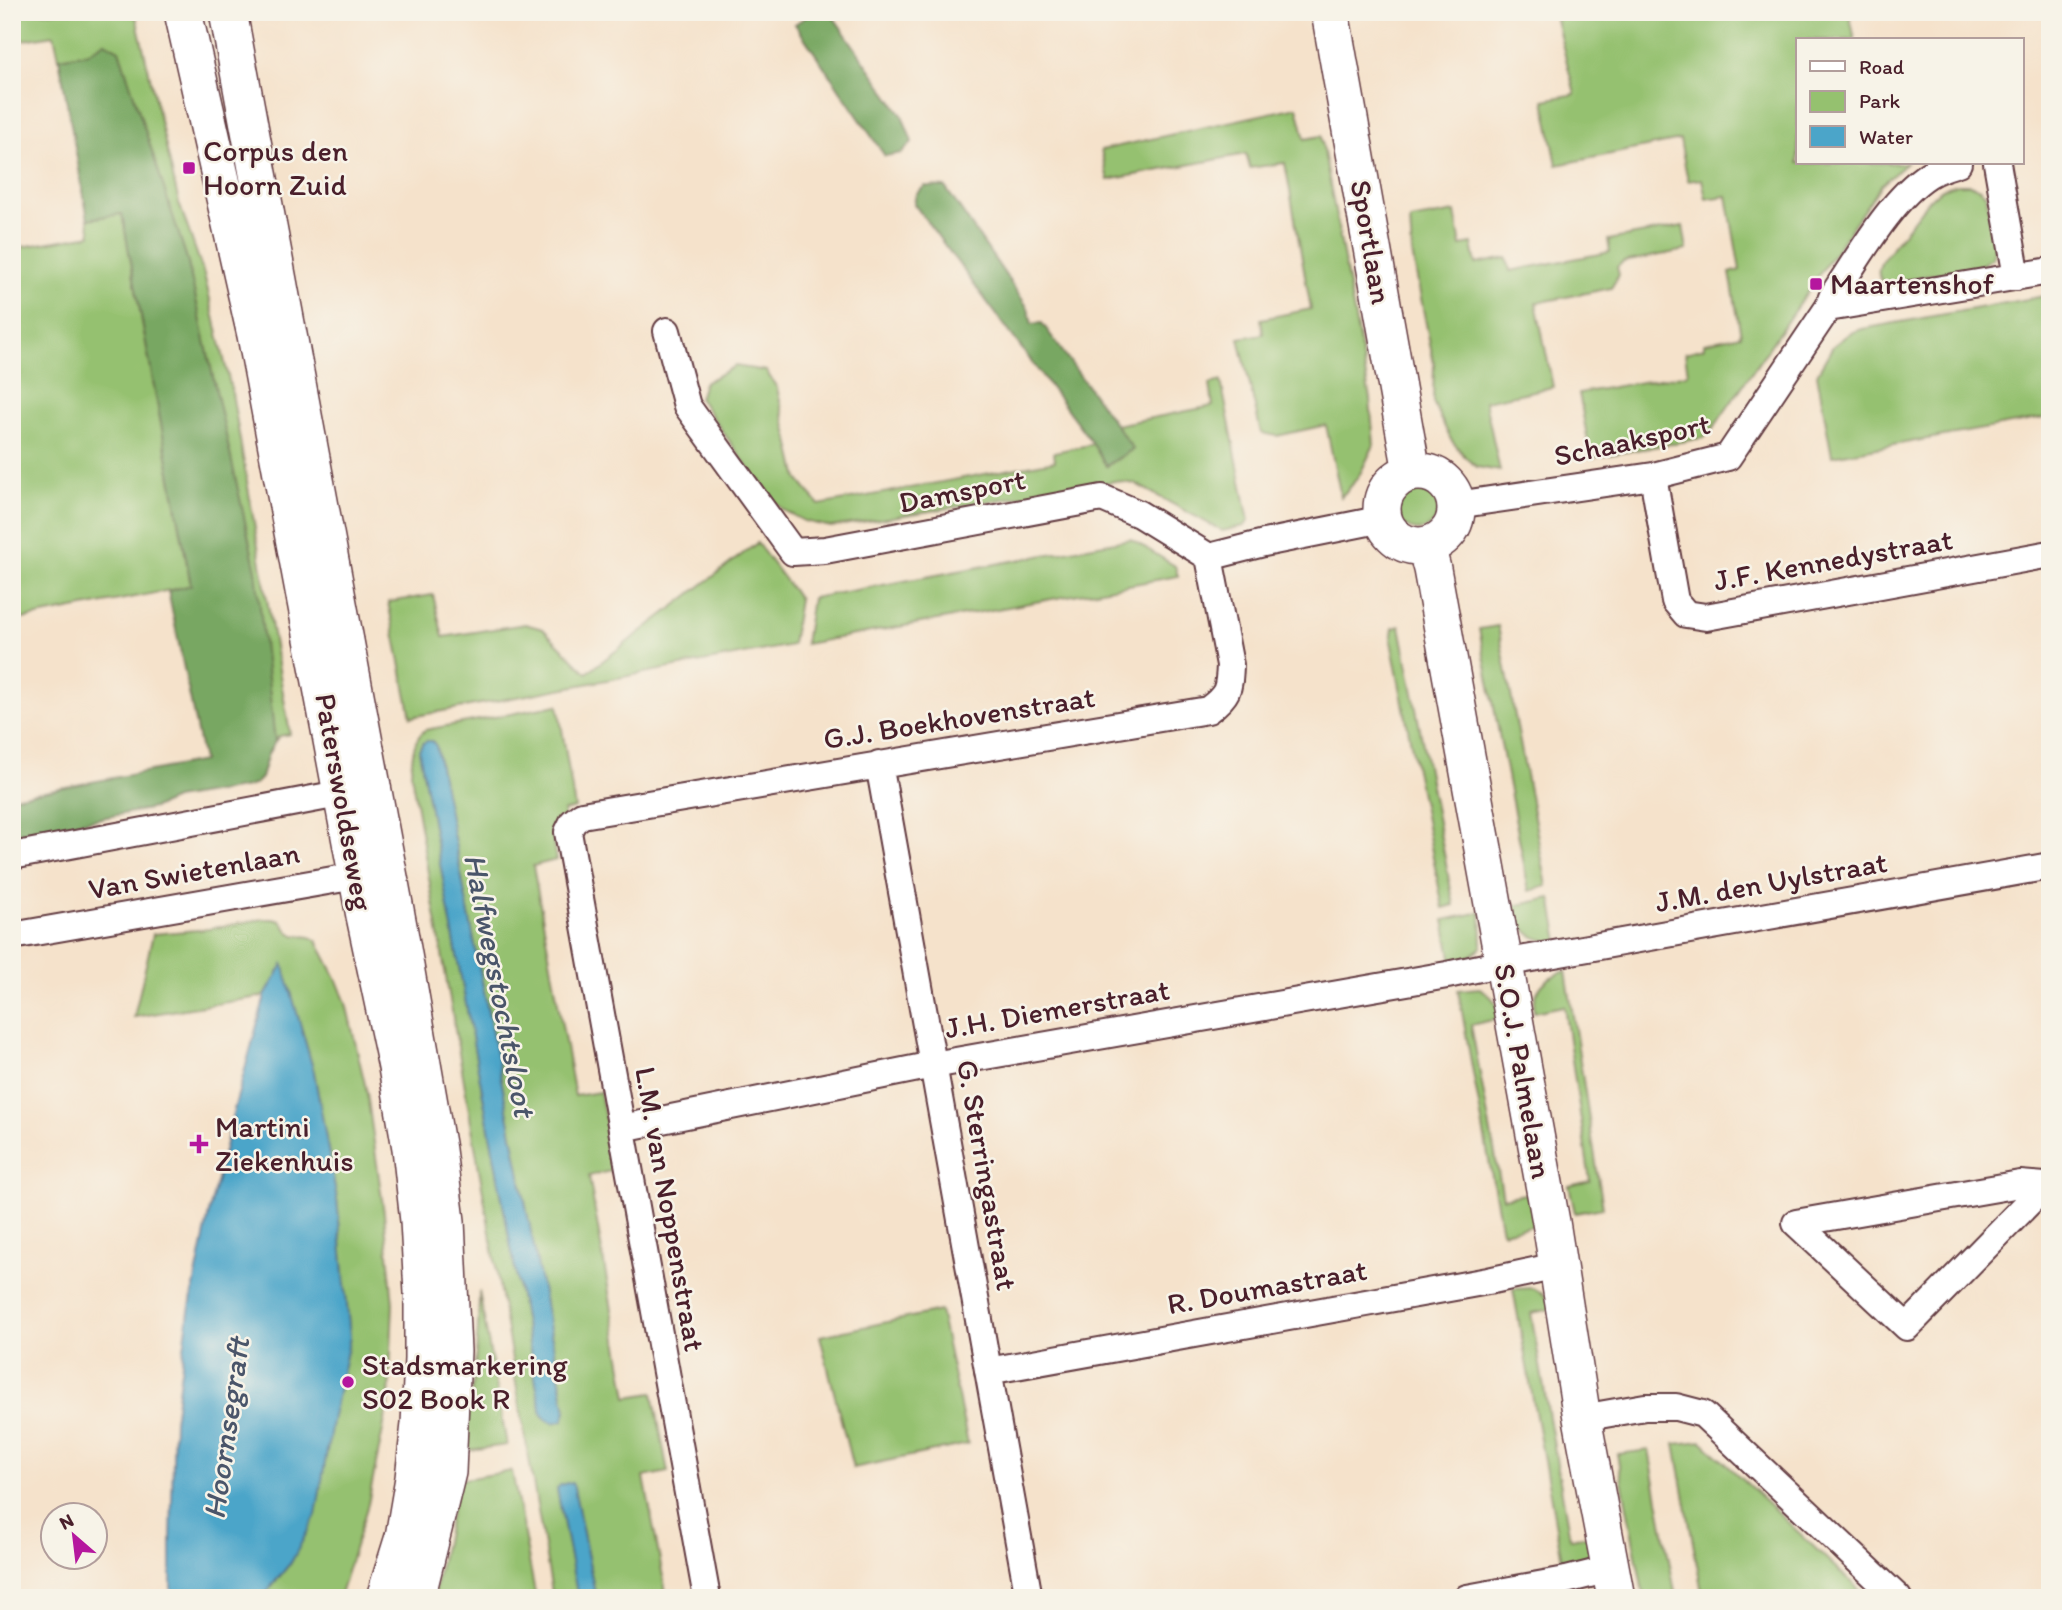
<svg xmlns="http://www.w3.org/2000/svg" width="2062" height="1610" font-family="Itim,sans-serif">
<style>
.green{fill:#95c16f;stroke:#70704d;stroke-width:2;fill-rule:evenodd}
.forest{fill:#78a762;stroke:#616346;stroke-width:2}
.water{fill:#4ba5c9;stroke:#4a627a;stroke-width:2}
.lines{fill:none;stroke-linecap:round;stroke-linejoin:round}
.street-casing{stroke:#643c43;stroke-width:30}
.secondary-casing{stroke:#643c43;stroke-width:40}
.street{stroke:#fff;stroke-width:26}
.secondary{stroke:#fff;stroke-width:37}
.poi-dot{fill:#b5179e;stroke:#f7f3e8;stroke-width:2.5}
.labels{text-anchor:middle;stroke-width:5;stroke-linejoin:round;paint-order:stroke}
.poi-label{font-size:30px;fill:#4a1f2b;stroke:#f7f3e8;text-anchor:start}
.street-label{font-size:30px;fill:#4a1f2b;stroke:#f7f3e8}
.water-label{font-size:32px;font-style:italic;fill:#4a556a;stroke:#f7f3e8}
</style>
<rect width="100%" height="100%" fill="#f7f3e8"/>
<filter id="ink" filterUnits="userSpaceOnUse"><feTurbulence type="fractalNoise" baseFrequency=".0143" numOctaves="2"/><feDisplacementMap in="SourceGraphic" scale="14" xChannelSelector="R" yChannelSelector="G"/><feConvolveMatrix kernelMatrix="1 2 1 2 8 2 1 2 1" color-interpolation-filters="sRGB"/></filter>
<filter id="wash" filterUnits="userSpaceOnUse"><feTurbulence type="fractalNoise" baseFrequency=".00686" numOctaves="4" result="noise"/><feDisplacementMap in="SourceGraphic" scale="28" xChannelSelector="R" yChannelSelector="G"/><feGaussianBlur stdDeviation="1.57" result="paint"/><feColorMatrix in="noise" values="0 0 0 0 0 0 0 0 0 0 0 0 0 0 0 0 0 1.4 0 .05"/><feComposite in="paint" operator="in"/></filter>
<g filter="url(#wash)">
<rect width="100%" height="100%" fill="#f5e2cb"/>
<path class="green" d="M 12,12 L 135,12 L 179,203 L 204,274 L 232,393 L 290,734 L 280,736 L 275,741 L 255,571 L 187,259 L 163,187 L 105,42 L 88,53 L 59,58 L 54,35 L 12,42 Z
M 1554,12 L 1849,12 L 1855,40 L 1798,40 L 1798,163 L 1907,163 L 1881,185 L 1712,430 L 1703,438 L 1591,458 L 1579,393 L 1688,374 L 1685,353 L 1704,348 L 1704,343 L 1741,335 L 1730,273 L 1740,270 L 1727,196 L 1706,199 L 1702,179 L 1688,181 L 1680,140 L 1557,165 L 1544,100 L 1575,94 Z
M 1297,107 L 1305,139 L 1321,136 L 1370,399 L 1374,445 L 1361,472 L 1352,485 L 1341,497 L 1326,425 L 1277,436 L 1261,433 L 1239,338 L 1263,334 L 1261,319 L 1311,309 L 1285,163 L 1250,168 L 1246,154 L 1108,180 L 1101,150 Z
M 1957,184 L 1969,184 L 1980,189 L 1986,195 L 1995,246 L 1992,258 L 1981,265 L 1890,283 L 1882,282 C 1876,274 1879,267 1883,259 L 1928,201 L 1940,190 Z
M 1455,212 L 1461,246 L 1472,244 L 1476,264 L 1507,258 L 1510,271 L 1610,252 L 1608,240 L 1683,226 L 1687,250 L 1623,262 L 1617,267 L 1619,275 L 1611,288 L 1536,303 L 1553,387 L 1485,401 L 1500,471 L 1477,467 L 1467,459 L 1451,440 L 1433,402 L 1434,364 L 1412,253 L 1410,220 Z
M 122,213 L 191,586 L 12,621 L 12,232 L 16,248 L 91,235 L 88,219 Z
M 2050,295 L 2050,417 L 1832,456 L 1817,374 L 1833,346 L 1850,333 L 1862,329 Z
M 735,366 L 766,371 L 777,388 L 798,479 L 819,505 L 1055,461 L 1054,452 L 1093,444 L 1107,466 L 1133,449 L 1116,425 L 1213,406 L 1210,384 L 1221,381 L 1249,521 L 1244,526 L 1222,531 L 1136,484 L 1115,481 L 831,527 L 804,521 L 783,510 L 767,494 L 699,398 L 704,383 Z
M1398 510a20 20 0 1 1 40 0a20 20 0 1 1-40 0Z
M 1131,539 L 1175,566 L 1178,576 L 805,644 L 812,598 Z
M 757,543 L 799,599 L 792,645 L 411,717 L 388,602 L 433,595 L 443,637 L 525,624 L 543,629 L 587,673 Z
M 1400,626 L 1454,905 L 1443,908 L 1391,641 L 1393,628 Z
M 1498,626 L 1547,886 L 1529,891 L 1479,629 Z
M 558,705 L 575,808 L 564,811 L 564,815 C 548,826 553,842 556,860 L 533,866 L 575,1096 L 600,1092 L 615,1170 L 589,1176 L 627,1397 L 653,1393 L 668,1472 L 644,1477 L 667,1598 L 596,1598 L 574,1488 L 557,1489 L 578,1598 L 553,1598 L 411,774 C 412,759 412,740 425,730 ZM 432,741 L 436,746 L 566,1411 L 563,1420 L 542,1415 L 419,750 L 423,743 Z
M 1551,898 L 1559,941 C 1532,942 1521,931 1514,906 Z
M 1481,912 L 1482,946 C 1473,957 1466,959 1452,963 L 1444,920 Z
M 263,919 L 273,919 L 281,921 L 288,931 L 294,935 L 310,937 L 317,941 L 336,978 L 346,1003 L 367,1093 L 384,1213 L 393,1303 L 389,1400 L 368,1504 L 339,1598 L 262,1598 L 292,1561 L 333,1416 L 350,1337 L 337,1199 L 314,1072 L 283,965 L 265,996 L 134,1017 L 153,934 L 209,929 Z
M 1566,971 L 1603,1208 L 1575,1213 L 1569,1186 L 1590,1181 L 1564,1006 L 1534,1012 C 1532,991 1546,976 1566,971 Z
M 1480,988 C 1493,997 1498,1003 1501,1018 L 1471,1025 L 1503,1198 L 1531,1193 L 1537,1225 L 1502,1232 L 1458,990 Z
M 1532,1288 C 1543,1292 1548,1298 1553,1309 L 1531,1313 L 1570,1539 L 1597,1534 C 1589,1559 1588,1560 1563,1566 L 1513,1289 Z
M 479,1291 L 507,1445 L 462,1451 C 472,1399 479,1344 479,1291 Z
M 940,1311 L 968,1444 L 853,1468 L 820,1336 Z
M 1702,1441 L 1868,1598 L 1703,1598 L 1675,1444 Z
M 1649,1450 L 1676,1598 L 1644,1598 L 1617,1454 Z
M 512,1471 L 536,1598 L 433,1598 L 458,1480 Z"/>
<path class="forest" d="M 805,12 L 830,12 L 902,115 L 912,142 L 902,153 L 885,156 L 795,24 L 807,16 Z
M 105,42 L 119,50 L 187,259 L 256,571 L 275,741 L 268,754 L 261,778 L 255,784 L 248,787 L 175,799 L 154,808 L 12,835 L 12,797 L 203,761 L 168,591 L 191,585 L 122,214 L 88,219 L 59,58 L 88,53 Z
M 925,186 L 945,187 L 1028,308 L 1032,324 L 1042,323 L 1133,449 L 1106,466 L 1093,444 L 914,204 L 916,194 Z"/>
<path class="water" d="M 427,741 L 432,741 L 436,746 L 566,1411 L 563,1420 C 554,1425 549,1422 542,1415 L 419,750 L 423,743 Z
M 283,964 L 314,1072 L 337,1199 L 350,1337 L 333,1416 L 316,1515 L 292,1561 L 262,1598 L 171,1598 L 171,1537 L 174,1421 L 189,1311 L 210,1208 L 236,1102 L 265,996 Z
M 567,1483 L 572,1483 L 574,1488 L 596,1598 L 578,1598 L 557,1489 L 560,1485 Z"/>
</g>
<g filter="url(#ink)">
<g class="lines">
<g class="street-casing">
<path id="street" d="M 1997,163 L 2017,277
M 1828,308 L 2050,271
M 667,331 L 687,406 L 793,552 L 825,550 L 1102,498 L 1139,514 L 1209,557 L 1264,543 L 1383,519
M 1653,476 L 1675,601 L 1686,614 L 1706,617 L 2050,554
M 1456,505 L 1653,476 L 1728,457 L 1828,308 L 1833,295 C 1859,257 1890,200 1928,175 C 1937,169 1948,166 1958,163
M 879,764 L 1029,1598
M 12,856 L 360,790
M 12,936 L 373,873
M 622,1128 L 933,1065 L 1447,975 L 1503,963 L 2050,866
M 2045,1186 L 1907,1327 L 1796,1223 L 2020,1184 L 2045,1186 L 2050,1190
M 988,1371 L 1488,1281 L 1557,1266
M 1582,1418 L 1645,1407 L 1676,1407 L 1703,1414 L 1898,1598
M 707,1598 L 568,832 L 573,822 L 582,815 L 1208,710 C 1228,695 1229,690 1230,665 L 1209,557
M 1467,1598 L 1566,1580 L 1610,1569"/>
</g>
<g class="secondary-casing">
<path id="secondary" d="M 183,12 L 256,335 L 365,916 L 397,1067 L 411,1148 L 419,1221 L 423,1293 L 423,1359 L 420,1424 L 414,1478 L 404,1537 L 385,1598
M 228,12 L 398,926 L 437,1150 L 446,1221 L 452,1351 L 447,1472 L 416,1598
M 1330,12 L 1412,472
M1382 509a37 37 0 1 1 74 0a37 37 0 1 1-74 0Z
M 1426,546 L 1432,569 L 1551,1222 L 1582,1418 L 1616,1598"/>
</g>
<use href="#street" class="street"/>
<use href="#secondary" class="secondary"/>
</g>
</g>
<g class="poi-dot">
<rect x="182" y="161" width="14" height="14" rx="3.5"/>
<rect x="1809" y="277" width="14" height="14" rx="3.5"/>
<path d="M195.5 1133.5h7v7h7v7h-7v7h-7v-7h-7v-7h7z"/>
<circle cx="348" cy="1382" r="7"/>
</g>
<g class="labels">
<g class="poi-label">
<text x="203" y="161">Corpus den<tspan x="203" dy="34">Hoorn Zuid</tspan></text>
<text x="1830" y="294">Maartenshof</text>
<text x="215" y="1137">Martini<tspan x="215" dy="34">Ziekenhuis</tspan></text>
<text x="362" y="1375">Stadsmarkering<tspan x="362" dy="34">S02 Book R</tspan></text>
</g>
<g class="street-label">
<text transform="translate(1371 242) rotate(80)" y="10">Sportlaan</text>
<text transform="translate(1632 440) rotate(-12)" y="10">Schaaksport</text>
<text transform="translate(962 491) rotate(-11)" y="10">Damsport</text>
<text transform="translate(1833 560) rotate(-10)" y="10">J.F. Kennedystraat</text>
<text transform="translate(959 718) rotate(-9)" y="10">G.J. Boekhovenstraat</text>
<text transform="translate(344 802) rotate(80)" y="10">Paterswoldseweg</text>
<text transform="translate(194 871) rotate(-10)" y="10">Van Swietenlaan</text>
<text transform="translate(1771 882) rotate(-10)" y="10">J.M. den Uylstraat</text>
<text transform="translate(1057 1009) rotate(-10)" y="10">J.H. Diemerstraat</text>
<text transform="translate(1523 1071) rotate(80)" y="10">S.O.J. Palmelaan</text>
<text transform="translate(987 1175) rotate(80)" y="10">G. Sterringastraat</text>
<text transform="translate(670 1209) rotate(80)" y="10">L.M. van Noppenstraat</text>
<text transform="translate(1267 1287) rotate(-10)" y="10">R. Doumastraat</text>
</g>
<g class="water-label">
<text transform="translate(500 985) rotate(79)" y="11">Halfwegstochtsloot</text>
<text transform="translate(226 1428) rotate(-82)" y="11">Hoornsegraft</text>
</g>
</g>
<rect width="2062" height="1610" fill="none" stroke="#f7f3e8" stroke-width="42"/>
<rect x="1796" y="38" width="228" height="126" fill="#f7f3e8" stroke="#b29e9c" stroke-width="2"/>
<rect x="1810" y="61" width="35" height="10" fill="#ffffff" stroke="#b29e9c" stroke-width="2"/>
<text x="1859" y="74" font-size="21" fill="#4a1f2b">Road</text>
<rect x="1810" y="91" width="35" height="21" fill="#95c16f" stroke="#b29e9c" stroke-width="2"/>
<text x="1859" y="108" font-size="21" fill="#4a1f2b">Park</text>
<rect x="1810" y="126" width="35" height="21" fill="#4ba5c9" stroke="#b29e9c" stroke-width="2"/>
<text x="1859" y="144" font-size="21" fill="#4a1f2b">Water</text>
<g transform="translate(74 1536) rotate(332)"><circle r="33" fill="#f7f3e8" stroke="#b29e9c" stroke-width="2"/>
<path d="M0-5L12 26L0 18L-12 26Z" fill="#b5179e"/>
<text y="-10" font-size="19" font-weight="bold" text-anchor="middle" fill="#4a1f2b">N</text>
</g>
</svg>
